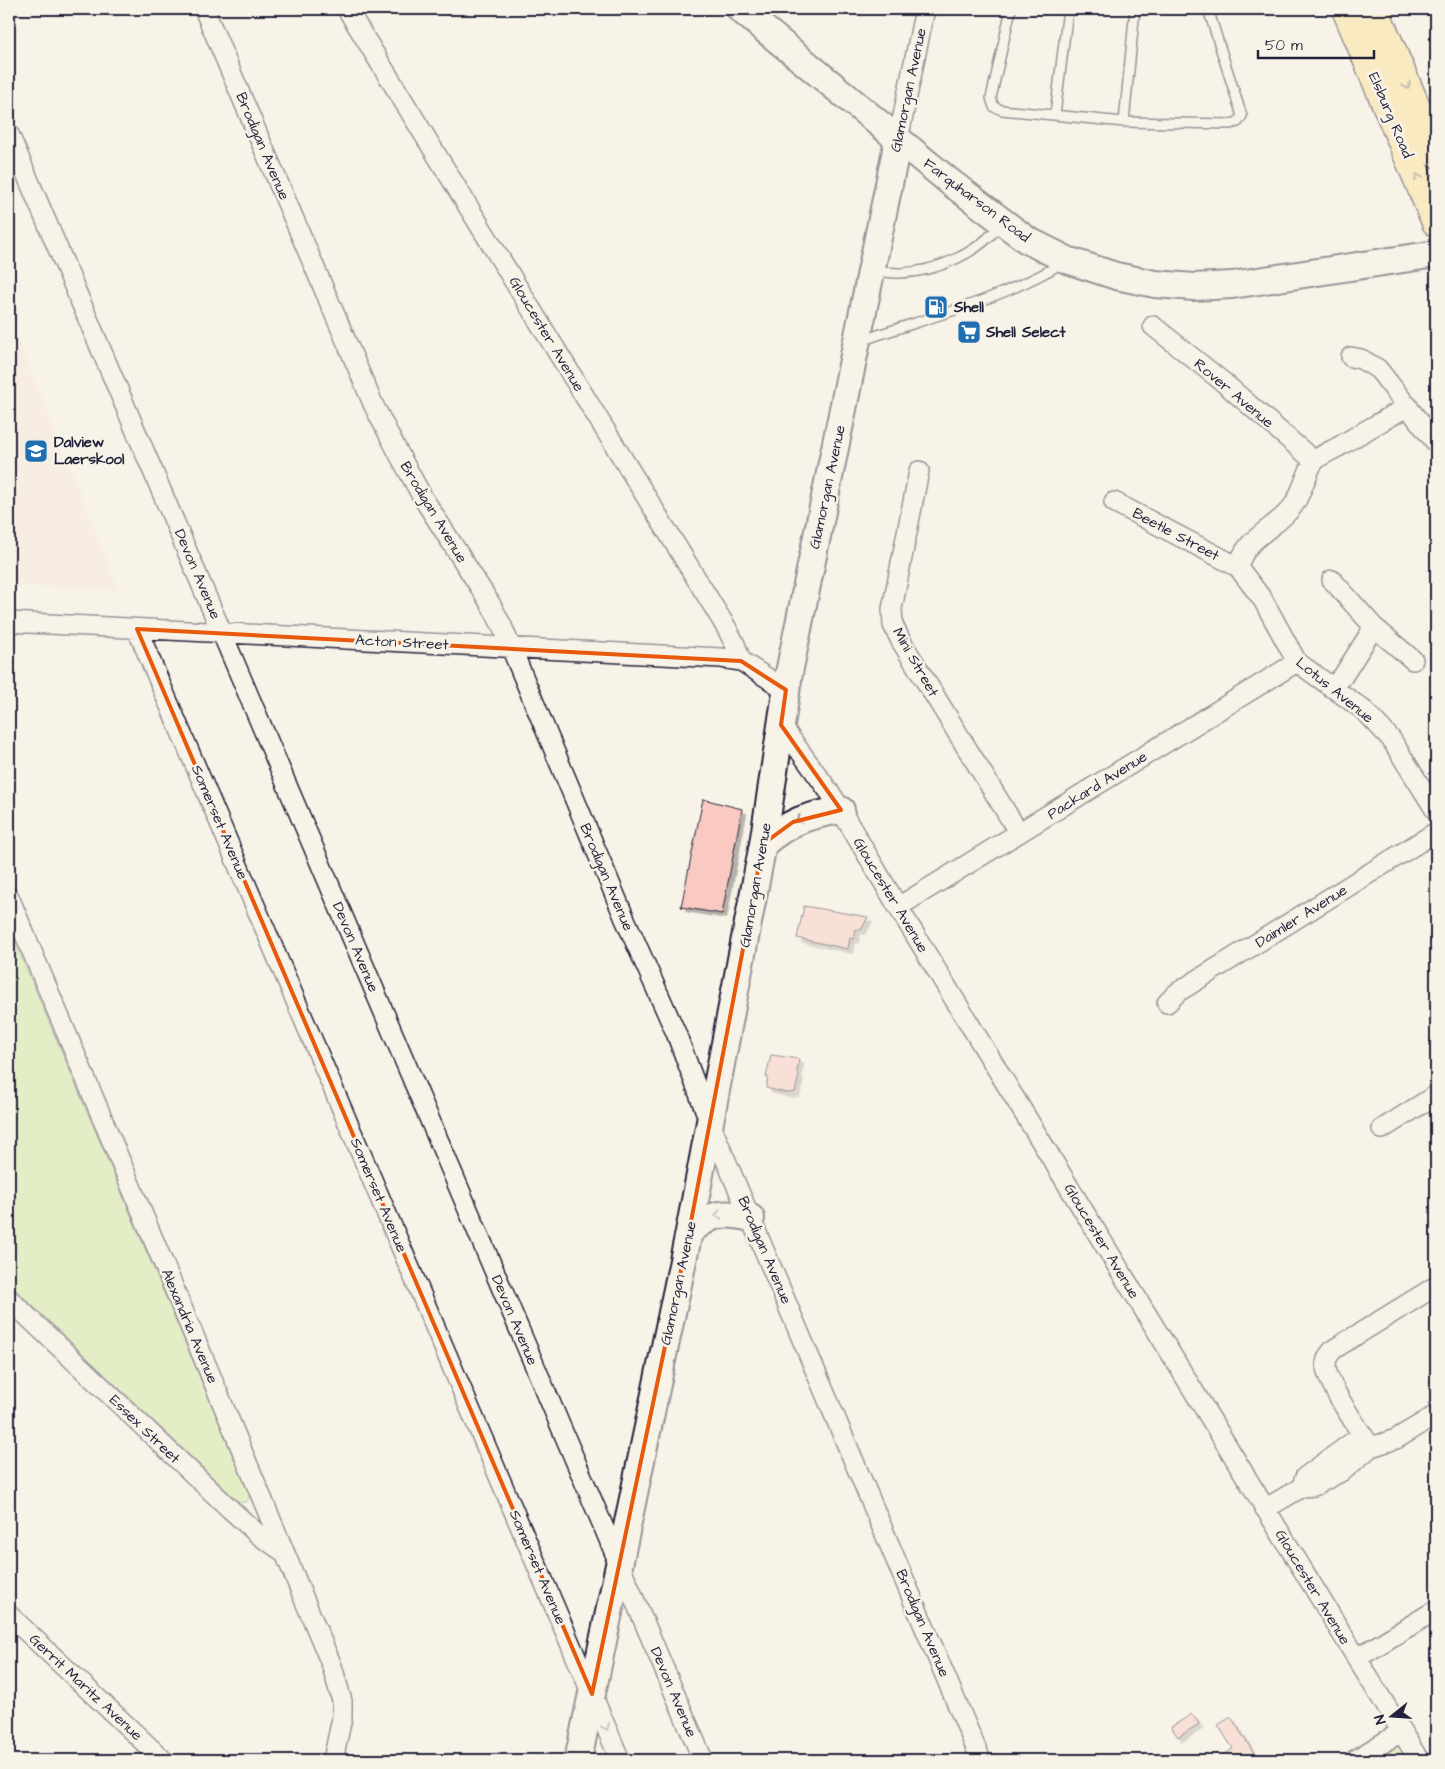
<svg xmlns="http://www.w3.org/2000/svg" width="1445" height="1769" font-family="'Architects Daughter',sans-serif">
<style>
.built{fill:#f8e7dd}
.green{fill:#cde89e;stroke:#78856c}
.building{fill:#facac2;stroke:#22223b;filter:url(#shadow)}
.lines{fill:none;stroke-linecap:round;stroke-linejoin:round}
.lane-casing{stroke:#22223b;stroke-width:12}
.street-casing{stroke:#22223b;stroke-width:22}
.secondary-casing{stroke:#22223b;stroke-width:30}
.primary-casing{stroke:#22223b;stroke-width:31}
.lane{stroke:#f7f3e8;stroke-width:9}
.street{stroke:#f7f3e8;stroke-width:19}
.secondary{stroke:#f7f3e8;stroke-width:26}
.primary{stroke:#fadf96;stroke-width:28}
.oneway{stroke:#8e8068}
.oneway2{stroke:#97959a}
.marked{fill:none;stroke:#e8590c;stroke-width:4;stroke-linejoin:round}
.labels{text-anchor:middle;stroke-width:5;stroke-linejoin:round;paint-order:stroke}
.street-label{font-size:15px;fill:#22223b;stroke:#f7f3e8}
.poi-label{font-size:15px;font-weight:bold;fill:#22223b;stroke:#f7f3e8;text-anchor:start}
</style>
<defs>
<filter id="shadow"><feDropShadow dx="4.5" dy="4.5" stdDeviation="0" flood-color="#0004"/></filter>
</defs>
<rect width="100%" height="100%" fill="#f7f3e8"/>
<filter id="ink" filterUnits="userSpaceOnUse"><feTurbulence type="fractalNoise" baseFrequency=".02" numOctaves="2"/><feDisplacementMap in="SourceGraphic" scale="10" xChannelSelector="R" yChannelSelector="G"/><feConvolveMatrix kernelMatrix="1 2 1 2 8 2 1 2 1" color-interpolation-filters="sRGB"/></filter>
<g filter="url(#ink)">
<path class="built" d="M 9,315 L 119,590 L 9,586 Z"/>
<path class="green" d="M 9,928 L 248,1491 L 250,1497 L 246,1502 L 239,1502 L 9,1283 Z
M 1396,1744 L 1400,1744 L 1412,1760 L 1370,1760 Z"/>
<path class="building" d="M 703,799 L 742,809 L 722,914 L 681,907 Z
M 804,906 L 868,917 L 861,930 L 856,929 L 854,939 L 850,938 L 848,949 L 797,938 Z
M 771,1055 L 799,1059 L 797,1072 L 799,1076 L 795,1092 L 786,1093 L 766,1088 L 768,1077 L 766,1077 Z
M 1192,1714 L 1199,1724 L 1178,1737 L 1171,1727 Z
M 1231,1717 L 1258,1760 L 1215,1760 L 1233,1749 L 1218,1725 Z"/>
<g class="lines">
<g class="lane-casing">
<path id="lane" d="M 1011,9 L 991,98 L 994,107 L 1002,110 L 1124,122 L 1230,124 L 1238,122 L 1242,116 L 1208,9
M 1055,115 L 1068,9
M 1124,122 L 1135,9
M 873,271 C 882,272 891,273 900,273 C 937,272 981,252 1002,222
M 860,341 C 929,317 1002,300 1064,262"/>
</g>
<g class="street-casing">
<path id="street" d="M 204,9 L 374,406 L 400,456 L 423,498 L 490,603 L 502,626 L 625,919 L 676,1033 L 710,1123 L 981,1760
M 347,9 L 726,627 L 735,644 L 741,661
M 9,134 L 703,1760
M 898,140 L 925,9
M 1153,326 L 1223,382 L 1314,461
M 1351,357 L 1361,359 L 1378,369 L 1436,443
M 919,471 L 892,609 L 893,625 L 901,641 L 1019,833
M 1114,502 L 1238,567 L 1263,600 L 1297,662 L 1365,711 L 1391,739 L 1436,811
M 1238,567 C 1247,535 1275,530 1293,506 C 1302,494 1308,467 1315,461 C 1320,455 1331,451 1338,447 C 1361,433 1385,420 1408,406
M 1332,580 L 1374,627 L 1413,660
M 9,622 L 721,658 L 741,661 L 786,690
M 137,629 L 620,1760
M 1332,688 L 1343,676 L 1374,627
M 781,725 L 833,797 L 898,907 L 1419,1760
M 9,897 L 208,1369 L 332,1666 L 342,1701 L 342,1718 L 333,1760
M 898,907 L 1297,662
M 1167,1003 L 1178,992 L 1436,832
M 1382,1129 L 1436,1095
M 9,1299 L 230,1509 L 260,1536 L 285,1553
M 1371,1447 C 1360,1432 1326,1382 1326,1366 C 1326,1358 1329,1354 1334,1349 L 1436,1286
M 1302,1487 L 1305,1477 L 1362,1435
M 1265,1509 L 1302,1487 L 1314,1486 L 1344,1470 L 1371,1447 L 1396,1439 L 1436,1415
M 9,1615 L 163,1760
M 1357,1658 L 1436,1610
M 1355,1760 L 1401,1732"/>
</g>
<g class="secondary-casing">
<path id="secondary" d="M 740,9 L 950,182 L 1027,240 L 1067,260 L 1116,276 L 1155,284 L 1194,287 L 1232,285 L 1436,254
M 763,844 C 791,821 805,816 841,810
M 689,1232 C 712,1213 723,1211 751,1218
M 578,1760 L 689,1232 L 763,844 L 789,673 L 898,140"/>
</g>
<g class="primary-casing">
<path id="primary" d="M 1346,9 L 1436,222
M 1374,9 L 1436,153"/>
</g>
<use href="#lane" class="lane"/>
<use href="#street" class="street"/>
<use href="#secondary" class="secondary"/>
<use href="#primary" class="primary"/>
</g>
<defs><path id="oneway-chevron" d="M-2-3.5L2.5 0L-2 3.5" fill="none" stroke-width="1.6" stroke-linecap="round" stroke-linejoin="round" transform="scale(1.25)"/></defs>
<g class="oneway">
<use href="#oneway-chevron" transform="translate(1407 86) rotate(67)"/>
<use href="#oneway-chevron" transform="translate(1418 177) rotate(-113)"/>
</g>
<g class="oneway2">
<use href="#oneway-chevron" transform="translate(799 820) rotate(158)"/>
<use href="#oneway-chevron" transform="translate(718 1215) rotate(168)"/>
<use href="#oneway-chevron" transform="translate(606 1727) rotate(67)"/>
</g>
</g>
<path d="M0 0H1445V1769H0ZM 137,629 L 741,661 L 786,690 L 781,725 L 841,810 L 793,822 L 763,844 L 689,1232 L 592,1694 Z" fill="#f7f3e8" fill-opacity=".55" fill-rule="evenodd"/>
<path class="marked" d="M 137,629 L 741,661 L 786,690 L 781,725 L 841,810 L 793,822 L 763,844 L 689,1232 L 592,1694 Z"/>
<defs>
<g id="fuel-square" transform="scale(1.25)"><rect x="-9" y="-9" width="18" height="18" rx="4" fill="#1f6fb2" stroke="#f7f3e8"/><path d="M-5.5-6h7V0h2V4h1.3V-2.5L3-4.5l.8-.8L6-3V5H2.5V1h-1V6h-7ZM-4.2-4.7v3.2H.2V-4.7Z" fill="#fff"/></g>
<g id="supermarket-square" transform="scale(1.25)"><rect x="-9" y="-9" width="18" height="18" rx="4" fill="#1f6fb2" stroke="#f7f3e8"/><path d="M-6-5.5h2.5l.6 2H6L4.5 2H-2.5L-4.4-4H-6ZM-1.5 3.2a1.3 1.3 0 1 0 .1 0ZM3 3.2a1.3 1.3 0 1 0 .1 0Z" fill="#fff"/></g>
<g id="school-square" transform="scale(1.25)"><rect x="-9" y="-9" width="18" height="18" rx="4" fill="#1f6fb2" stroke="#f7f3e8"/><path d="M0-5L7-2L0 1L-7-2ZM-4 1L0 2.5L4 1V4Q0 6-4 4Z" fill="#fff"/></g>
</defs>
<g fill-rule="evenodd">
<use href="#fuel-square" x="936" y="307"/>
<use href="#supermarket-square" x="969" y="332"/>
<use href="#school-square" x="36" y="451"/>
</g>
<g class="labels">
<g class="street-label">
<text transform="translate(908 90) rotate(-78)" y="5">Glamorgan Avenue</text>
<text transform="translate(1391 115) rotate(67)" y="5">Elsburg Road</text>
<text transform="translate(263 146) rotate(67)" y="5">Brodigan Avenue</text>
<text transform="translate(977 200) rotate(37)" y="5">Farquharson Road</text>
<text transform="translate(547 334) rotate(59)" y="5">Gloucester Avenue</text>
<text transform="translate(1234 393) rotate(40)" y="5">Rover Avenue</text>
<text transform="translate(827 487) rotate(-78)" y="5">Glamorgan Avenue</text>
<text transform="translate(434 512) rotate(59)" y="5">Brodigan Avenue</text>
<text transform="translate(1176 534) rotate(28)" y="5">Beetle Street</text>
<text transform="translate(198 574) rotate(67)" y="5">Devon Avenue</text>
<text transform="translate(402 642) rotate(3)" y="5">Acton Street</text>
<text transform="translate(916 662) rotate(60)" y="5">Mini Street</text>
<text transform="translate(1335 690) rotate(39)" y="5">Lotus Avenue</text>
<text transform="translate(1097 785) rotate(-32)" y="5">Packard Avenue</text>
<text transform="translate(220 822) rotate(67)" y="5">Somerset Avenue</text>
<text transform="translate(607 877) rotate(67)" y="5">Brodigan Avenue</text>
<text transform="translate(755 885) rotate(-80)" y="5">Glamorgan Avenue</text>
<text transform="translate(891 895) rotate(59)" y="5">Gloucester Avenue</text>
<text transform="translate(1301 916) rotate(-32)" y="5">Daimler Avenue</text>
<text transform="translate(356 947) rotate(67)" y="5">Devon Avenue</text>
<text transform="translate(379 1195) rotate(67)" y="5">Somerset Avenue</text>
<text transform="translate(1102 1241) rotate(59)" y="5">Gloucester Avenue</text>
<text transform="translate(765 1250) rotate(67)" y="5">Brodigan Avenue</text>
<text transform="translate(678 1283) rotate(-78)" y="5">Glamorgan Avenue</text>
<text transform="translate(515 1320) rotate(67)" y="5">Devon Avenue</text>
<text transform="translate(190 1326) rotate(67)" y="5">Alexandria Avenue</text>
<text transform="translate(145 1429) rotate(44)" y="5">Essex Street</text>
<text transform="translate(538 1567) rotate(67)" y="5">Somerset Avenue</text>
<text transform="translate(1313 1587) rotate(59)" y="5">Gloucester Avenue</text>
<text transform="translate(923 1623) rotate(67)" y="5">Brodigan Avenue</text>
<text transform="translate(86 1687) rotate(43)" y="5">Gerrit Maritz Avenue</text>
<text transform="translate(674 1692) rotate(67)" y="5">Devon Avenue</text>
</g>
<g class="poi-label">
<text x="954" y="312">Shell</text>
<text x="986" y="337">Shell Select</text>
<text x="54" y="447">Dalview<tspan x="54" dy="17">Laerskool</tspan></text>
</g>
</g>
<rect width="1445" height="1769" fill="none" stroke="#f7f3e8" stroke-width="30"/>
<rect x="15" y="15" width="1415" height="1739" fill="none" stroke="#22223b" stroke-width="2" filter="url(#ink)"/>
<g transform="translate(1392 1716) rotate(253)" stroke="#f7f3e8" stroke-width="4" paint-order="stroke">
<path d="M0-4L9 19L0 12L-9 19Z" fill="#22223b"/>
<text y="-8" font-size="14" font-weight="bold" text-anchor="middle" fill="#22223b">N</text>
</g>
<path d="M1258 50v8h116v-8" fill="none" stroke="#22223b" stroke-width="2.5"/>
<text x="1265" y="50" font-size="15" fill="#22223b" stroke="#f7f3e8" stroke-width="4" paint-order="stroke">50 m</text>
</svg>
